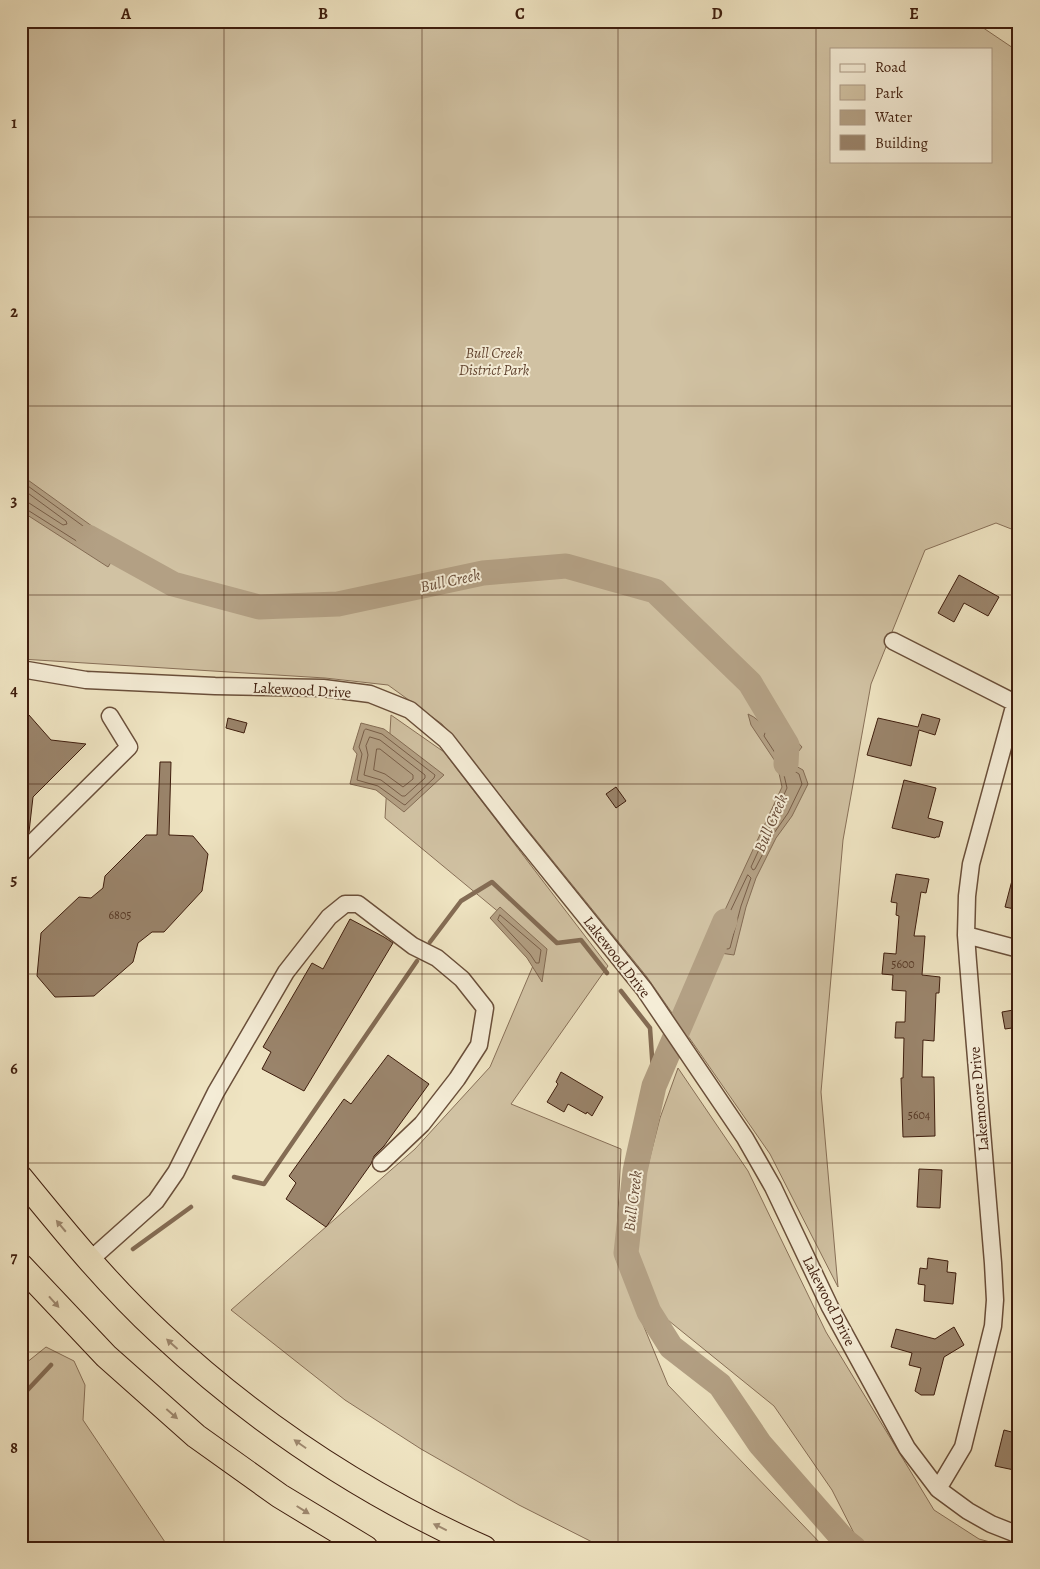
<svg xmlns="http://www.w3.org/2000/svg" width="1040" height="1569" font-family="Alegreya,serif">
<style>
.green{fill:#d1c2a3;stroke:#887058;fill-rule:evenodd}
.water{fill:#b3a084;stroke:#846c54}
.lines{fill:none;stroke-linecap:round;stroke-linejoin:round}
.shore{stroke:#785e48;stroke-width:1}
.stream{stroke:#846c54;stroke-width:4.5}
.river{stroke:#b3a084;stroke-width:25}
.building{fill:#9a846b;stroke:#3e1d0d}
.minor-casing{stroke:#6a4f3a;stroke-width:19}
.highway-casing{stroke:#3e1d0d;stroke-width:26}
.minor{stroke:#f5edd7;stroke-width:16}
.highway{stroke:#efe4c2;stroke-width:24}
.oneway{fill:#9f8a71}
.grid{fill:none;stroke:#3e1d0d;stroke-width:1;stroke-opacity:0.55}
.labels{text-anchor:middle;stroke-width:4;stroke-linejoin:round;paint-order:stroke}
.number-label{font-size:12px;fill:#553724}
.park-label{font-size:15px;font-style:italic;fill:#634632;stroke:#f5edd7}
.street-label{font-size:15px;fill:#3e1d0d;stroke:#f5edd7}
.water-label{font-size:16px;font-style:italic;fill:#674b37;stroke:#f5edd7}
.neatline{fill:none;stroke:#3e1d0d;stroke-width:2}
.grid-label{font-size:16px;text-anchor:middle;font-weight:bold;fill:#3e1d0d}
</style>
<rect width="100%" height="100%" fill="#efe4c2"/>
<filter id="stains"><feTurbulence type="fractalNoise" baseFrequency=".004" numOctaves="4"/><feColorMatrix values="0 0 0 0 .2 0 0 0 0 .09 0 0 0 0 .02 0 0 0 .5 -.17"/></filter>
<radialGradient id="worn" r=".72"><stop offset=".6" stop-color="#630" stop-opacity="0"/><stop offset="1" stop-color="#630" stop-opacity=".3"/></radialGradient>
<path class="green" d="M 21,21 L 973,21 L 1019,52 L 1019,532 L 996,523 L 925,550 L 871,684 L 843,840 L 821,1092 L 838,1287 L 770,1154 L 647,977 L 442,724 L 388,685 L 325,678 L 21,659 ZM 831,49 L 991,49 L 991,161 L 831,161 Z
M 391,715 L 444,752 L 608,966 L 511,1104 L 621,1149 L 616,1259 L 668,1385 L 825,1548 L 604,1548 L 519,1505 L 421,1449 L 345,1400 L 231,1310 L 415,1149 L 490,1067 L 541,947 L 385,818 Z
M 678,1068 L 748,1171 L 826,1332 L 934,1510 L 979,1539 L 1012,1548 L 861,1547 L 832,1490 L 774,1406 L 658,1312 L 628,1243 L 660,1118 Z
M 46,1347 L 74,1361 L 85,1385 L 83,1420 L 169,1548 L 21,1548 L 21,1367 Z"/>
<path class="water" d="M 21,475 L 121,547 L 108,567 L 21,511 Z
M 748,714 C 756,717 761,724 768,728 C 785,736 788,731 802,747 L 795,756 L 794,765 L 803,770 L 808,784 L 792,816 L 776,838 L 756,878 L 746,907 L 734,955 L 706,951 L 782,787 L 777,764 L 751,725 Z
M 361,723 L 384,729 L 444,775 L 404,812 L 376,790 L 350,784 L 357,754 L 353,749 Z
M 500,907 L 547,949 L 542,982 L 527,958 L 490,918 Z"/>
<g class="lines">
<path class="shore" d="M 21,481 L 112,547 L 113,550 L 107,558 L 105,559 L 26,509 L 21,508
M 21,488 L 66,521 L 67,524 L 63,525 L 29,503 L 21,501
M 366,729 L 382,734 L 435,775 L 434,778 L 405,805 L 403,804 L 378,786 L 357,780 L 362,754 L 359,747 L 364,731 Z
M 767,733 L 789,740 L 794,746 C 792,760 782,764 799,774 L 802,784 L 788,813 L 772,836 L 755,869 L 753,870 L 751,867 L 787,788 L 781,762 L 764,736 L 765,733 Z
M 370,737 L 380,740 L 425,775 L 425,778 L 405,796 L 402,796 L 381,780 L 364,775 L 368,755 L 366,746 Z
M 377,749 L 380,749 L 413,775 L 413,779 L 403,787 L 385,774 L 374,770 Z
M 748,875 L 751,878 L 741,906 L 730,948 L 728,949 L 716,947 L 715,944 Z
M 500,915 L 541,950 L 539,963 L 536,963 L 530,954 L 498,920 Z"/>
<path class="stream" d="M 430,942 L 461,901 L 492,882 L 557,943 L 581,940 L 607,973
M 621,991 L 650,1028 L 654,1086
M 234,1177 L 264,1184 L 417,961
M 133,1249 L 191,1207
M 21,1397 L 51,1365"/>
<path class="river" d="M 88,537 L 173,584 L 259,607 L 338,604 L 483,573 L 566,566 L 655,591 L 750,683 L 787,745 L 786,764
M 725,921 L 654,1086 L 635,1171 L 626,1253 L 649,1312 L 671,1347 L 720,1385 L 760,1444 L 844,1540 L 854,1548"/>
</g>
<path class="building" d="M 959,575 L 999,597 L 988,616 L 964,603 L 954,622 L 938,613 Z
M 21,706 L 51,740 L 86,744 L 33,797 L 29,832 L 27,834 L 21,834 Z
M 922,714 L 940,719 L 935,735 L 919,730 L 911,766 L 867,755 L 878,718 L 918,727 Z
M 228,718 L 247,723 L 244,733 L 226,728 Z
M 160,762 L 171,762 L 169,835 L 193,836 L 208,854 L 202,891 L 164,932 L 152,932 L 138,943 L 133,962 L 94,996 L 55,997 L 37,976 L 41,933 L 79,897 L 91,898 L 103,888 L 105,876 L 146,835 L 157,835 Z
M 904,780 L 936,788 L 928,818 L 943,822 L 939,837 L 936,837 L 935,838 L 892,828 Z
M 616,787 L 626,801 L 616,808 L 606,794 Z
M 1015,869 L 1019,869 L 1019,910 L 1005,907 Z
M 896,874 L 929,879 L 926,893 L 921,892 L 914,936 L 925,936 L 922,975 L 940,977 L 939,993 L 936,993 L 934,1041 L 923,1040 L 922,1077 L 934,1077 L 935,1136 L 903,1137 L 901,1078 L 903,1078 L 904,1038 L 895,1038 L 896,1022 L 905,1022 L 906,991 L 892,990 L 893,975 L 882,974 L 884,953 L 896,954 L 899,916 L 896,915 L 897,903 L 891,902 Z
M 350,919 L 384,937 L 393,943 L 304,1091 L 262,1069 L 271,1052 L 263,1047 L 312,963 L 323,969 Z
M 1019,1009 L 1019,1027 L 1005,1029 L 1002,1012 Z
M 388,1055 L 429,1084 L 384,1146 L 374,1156 L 371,1164 L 326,1227 L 286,1199 L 296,1183 L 289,1176 L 344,1099 L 351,1104 Z
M 561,1072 L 603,1097 L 592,1116 L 587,1112 L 586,1114 L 568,1104 L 564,1112 L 547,1102 L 558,1084 L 556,1082 Z
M 919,1169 L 942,1170 L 940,1208 L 917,1207 Z
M 928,1258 L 948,1261 L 947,1272 L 956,1273 L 953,1304 L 924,1301 L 925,1285 L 918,1284 L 920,1268 L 927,1269 Z
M 954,1327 L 964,1345 L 944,1357 L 934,1395 L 921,1395 L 915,1391 L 921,1368 L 909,1365 L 912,1353 L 891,1347 L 896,1329 L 935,1339 Z
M 1004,1430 L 1019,1434 L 1019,1471 L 995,1466 Z"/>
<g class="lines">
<g class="minor-casing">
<path id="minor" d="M 893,641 L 1019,705
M 21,669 L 86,680 L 215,686 L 323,688 L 370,694 L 410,710 L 446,740 L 518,833 L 644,989 L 745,1138 L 773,1187 L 830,1307 L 907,1448 L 938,1489 L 968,1511 L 991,1524 L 1019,1535
M 21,854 L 129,747 L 110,716
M 966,935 L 1019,949
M 90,1260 L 156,1201 L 176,1172 L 216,1092 L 286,972 L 329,917 L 345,904 L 358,904 L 413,946 L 437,958 L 462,979 L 485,1008 L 479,1045 L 457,1079 L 422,1124 L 381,1163
M 938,1489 L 963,1447 L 993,1326 L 995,1300 L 993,1263 L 968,962 L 966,935 L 967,896 L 971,864 L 1015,703"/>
</g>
<g class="highway-casing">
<path id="highway" d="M 21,1178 C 65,1232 109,1286 160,1333 C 255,1422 365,1495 484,1548
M 21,1266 L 106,1356 L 196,1436 L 280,1496 L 366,1548"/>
</g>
<use href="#minor" class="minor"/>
<use href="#highway" class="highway"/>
</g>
<defs><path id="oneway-solid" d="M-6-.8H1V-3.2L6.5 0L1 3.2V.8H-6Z" transform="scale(1.25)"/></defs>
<g class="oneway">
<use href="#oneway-solid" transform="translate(61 1226) rotate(-130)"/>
<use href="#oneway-solid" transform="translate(54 1302) rotate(48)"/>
<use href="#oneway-solid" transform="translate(172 1344) rotate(-138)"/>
<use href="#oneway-solid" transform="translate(172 1414) rotate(41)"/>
<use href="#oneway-solid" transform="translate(300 1444) rotate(-145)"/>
<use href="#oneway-solid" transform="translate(303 1510) rotate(32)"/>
<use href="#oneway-solid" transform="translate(440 1527) rotate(-154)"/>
</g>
<path class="grid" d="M 224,21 L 224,1548M 422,21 L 422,1548M 618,21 L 618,1548M 816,21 L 816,1548M 21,217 L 1019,217M 21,406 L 1019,406M 21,595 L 1019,595M 21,784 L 1019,784M 21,974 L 1019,974M 21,1163 L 1019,1163M 21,1352 L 1019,1352"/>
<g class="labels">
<g class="number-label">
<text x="120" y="919">6805</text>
<text x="903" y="968">5600</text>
<text x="919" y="1119">5604</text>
</g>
<g class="park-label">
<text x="494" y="358">Bull Creek<tspan x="494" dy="17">District Park</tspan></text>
</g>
<g class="street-label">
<text transform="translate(302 690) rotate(3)" y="5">Lakewood Drive</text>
<text transform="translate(617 957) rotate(52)" y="5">Lakewood Drive</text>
<text transform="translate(979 1099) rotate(-95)" y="5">Lakemoore Drive</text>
<text transform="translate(829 1301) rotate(63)" y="5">Lakewood Drive</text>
</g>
<g class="water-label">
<text transform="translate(450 580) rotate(-12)" y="6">Bull Creek</text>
<text transform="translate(770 823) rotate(-67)" y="6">Bull Creek</text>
<text transform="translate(632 1201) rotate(-83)" y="6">Bull Creek</text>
</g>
</g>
<rect width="1040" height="1569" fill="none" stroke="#efe4c2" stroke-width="55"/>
<rect x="830" y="48" width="162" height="115" fill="#f5edd7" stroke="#ac9a86"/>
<rect x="840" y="64" width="25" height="8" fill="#f5edd7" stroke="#ac9a86"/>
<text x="875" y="72" font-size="15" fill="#3e1d0d">Road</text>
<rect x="840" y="85" width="25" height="15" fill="#d1c2a3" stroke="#ac9a86"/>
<text x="875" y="98" font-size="15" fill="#3e1d0d">Park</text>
<rect x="840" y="110" width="25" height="15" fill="#b3a084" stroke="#ac9a86"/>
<text x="875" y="122" font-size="15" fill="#3e1d0d">Water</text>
<rect x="840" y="135" width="25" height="15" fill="#9a846b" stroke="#ac9a86"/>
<text x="875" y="148" font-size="15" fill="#3e1d0d">Building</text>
<rect x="28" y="28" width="984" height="1514" class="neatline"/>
<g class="grid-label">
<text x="126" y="19">A</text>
<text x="323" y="19">B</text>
<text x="520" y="19">C</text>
<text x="717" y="19">D</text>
<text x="914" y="19">E</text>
<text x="14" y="128">1</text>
<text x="14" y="317">2</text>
<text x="14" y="506">3</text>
<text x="14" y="696">4</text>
<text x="14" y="885">5</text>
<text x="14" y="1074">6</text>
<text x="14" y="1263">7</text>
<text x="14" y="1453">8</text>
</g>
<rect width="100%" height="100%" filter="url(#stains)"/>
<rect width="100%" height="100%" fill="url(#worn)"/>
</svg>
